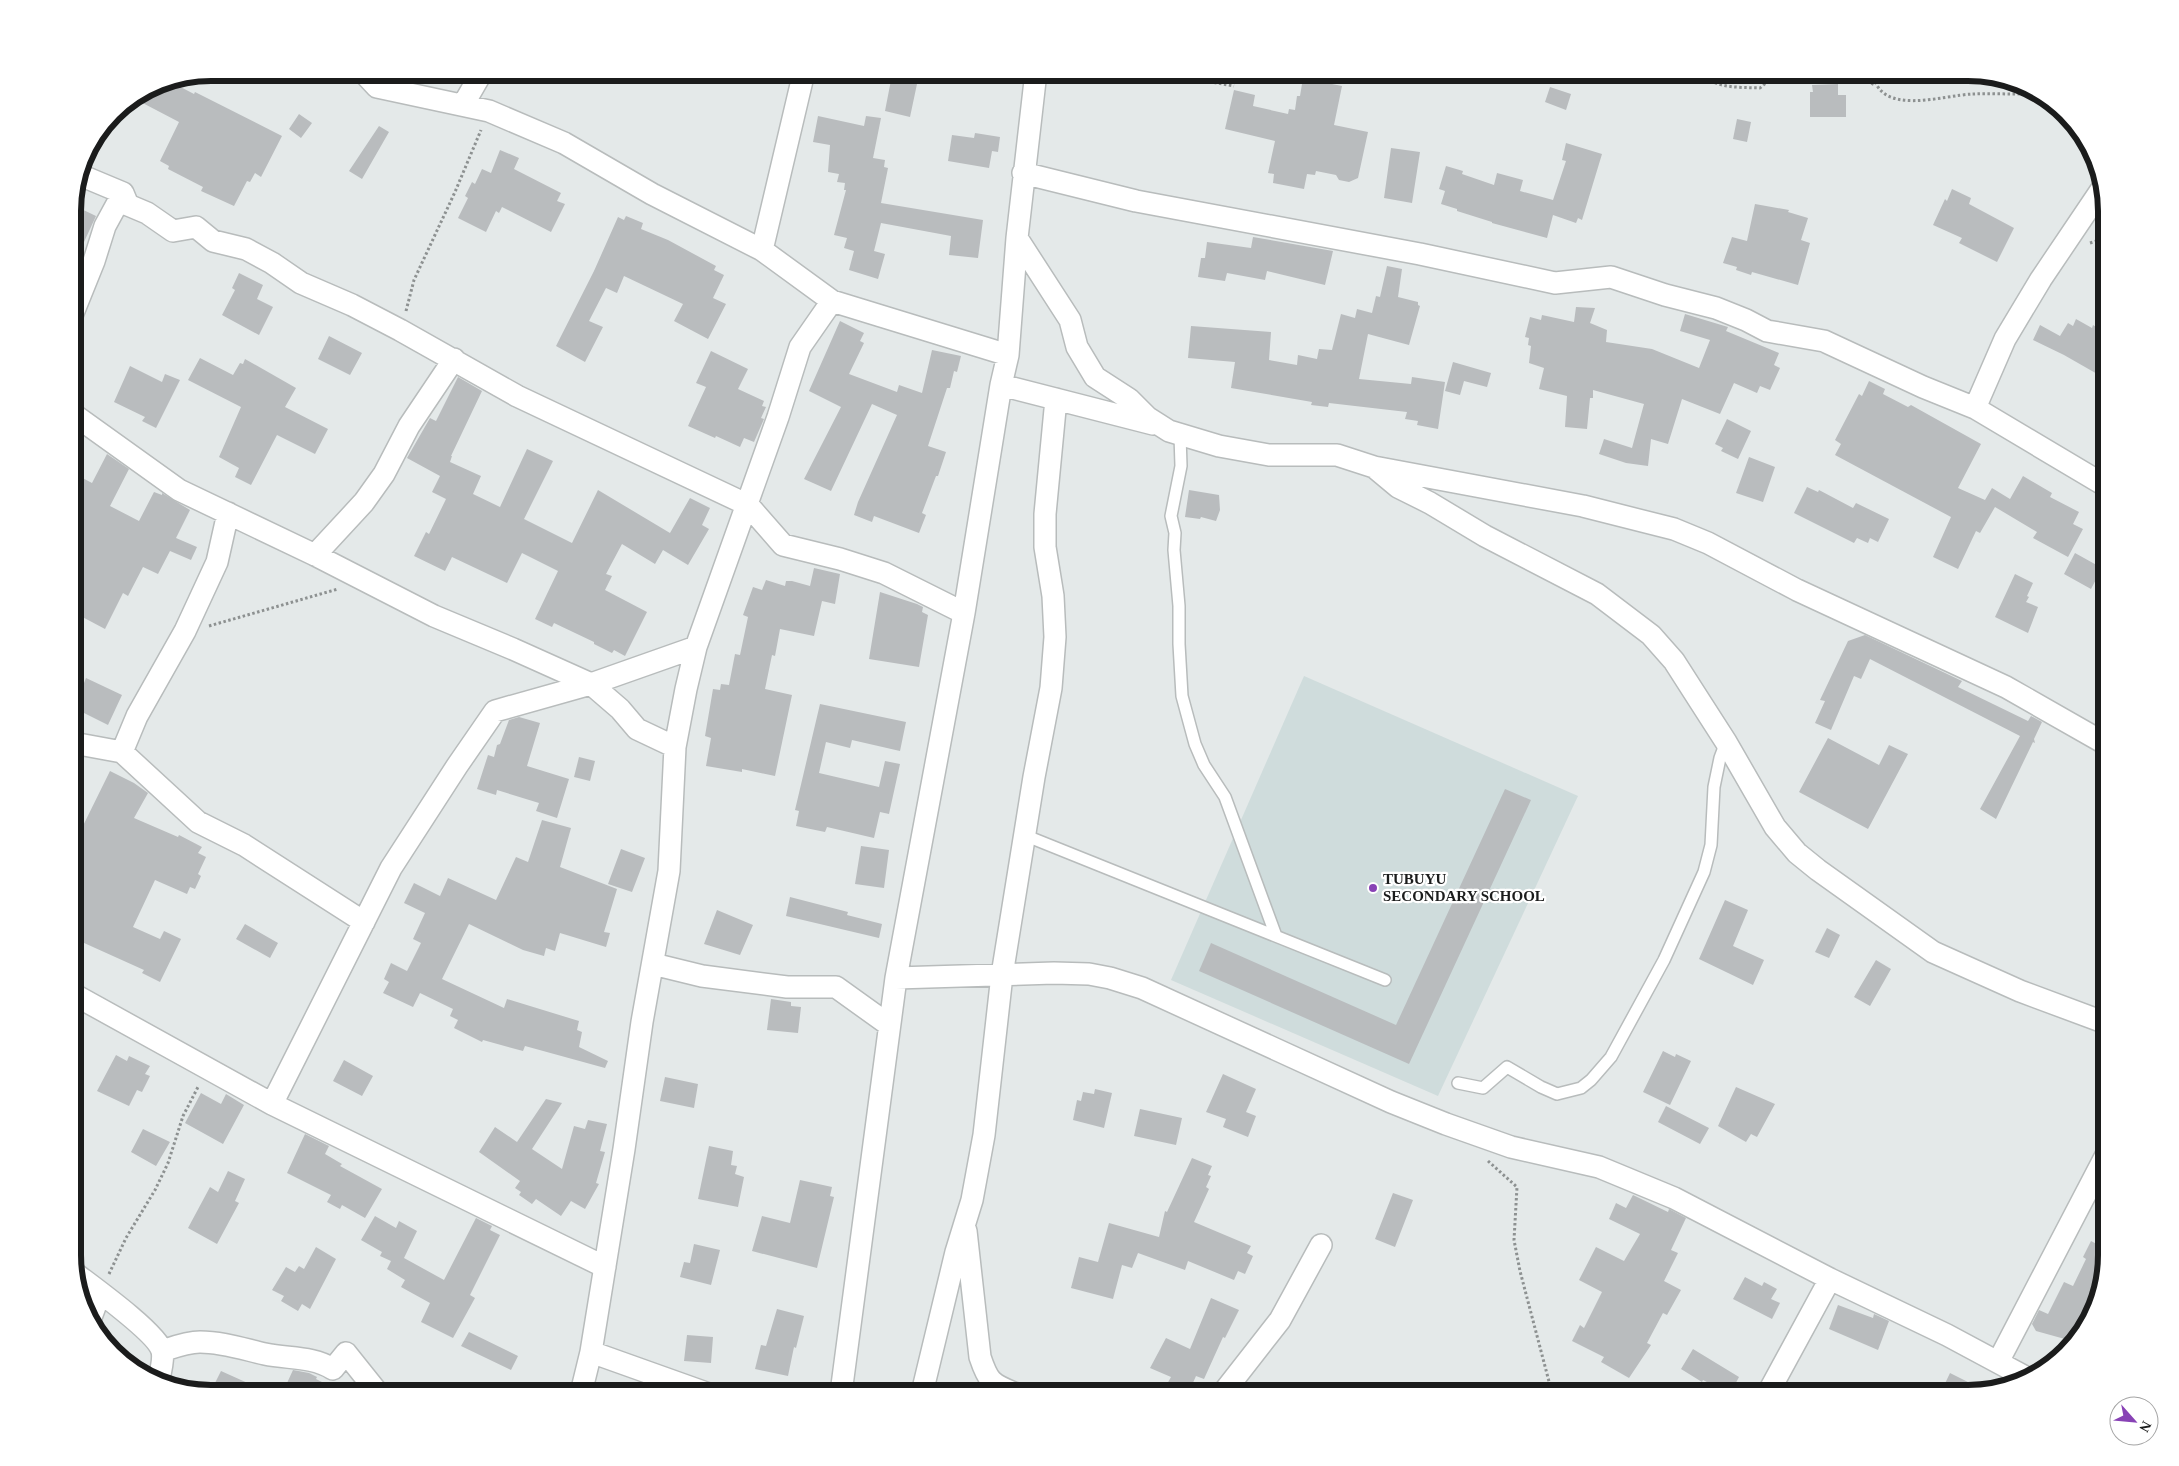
<svg xmlns="http://www.w3.org/2000/svg" width="2179" height="1466" font-family="Georgia,serif">
<style>
.built{fill:#cfdcdc}
.building{fill:#b9bcbe}
.lines{fill:none;stroke-linecap:round;stroke-linejoin:round}
.service-casing{stroke:#b8bcbc;stroke-width:14}
.minor-casing{stroke:#b8bcbc;stroke-width:24}
.path{stroke:#8d9191;stroke-width:3;stroke-dasharray:2.5 2.5;stroke-linecap:butt}
.service{stroke:#fff;stroke-width:11}
.minor{stroke:#fff;stroke-width:21}
.poi-dot{fill:#8842b5;stroke:#fff;stroke-width:2}
.labels{text-anchor:middle;stroke-width:4.5;stroke-linejoin:round;paint-order:stroke}
.poi-label{font-size:15px;font-weight:bold;fill:#1b1c1c;stroke:#fff;text-anchor:start}
.rim{fill:none;stroke:#1b1c1c;stroke-width:6}
</style>
<rect width="100%" height="100%" fill="#e4e9e9"/>
<path class="built" d="M 1304,676 L 1578,796 L 1438,1096 L 1171,980 Z"/>
<path class="building" d="M 1304,72 L 1333,72 L 1332,84 L 1342,86 L 1334,125 L 1368,132 L 1358,178 L 1349,182 L 1339,180 L 1336,175 L 1316,171 L 1315,175 L 1307,174 L 1304,189 L 1273,183 L 1274,174 L 1268,173 L 1275,141 L 1225,129 L 1234,90 L 1255,95 L 1253,106 L 1288,114 L 1289,109 L 1295,110 L 1297,96 L 1300,96 Z
M 891,80 L 917,84 L 910,117 L 885,111 Z
M 169,81 L 194,94 L 195,92 L 282,136 L 261,177 L 255,173 L 250,182 L 247,181 L 234,206 L 201,191 L 203,187 L 168,169 L 169,166 L 160,161 L 179,122 L 135,99 L 159,83 Z
M 1838,84 L 1838,95 L 1846,95 L 1846,117 L 1810,117 L 1810,92 L 1813,92 L 1812,85 Z
M 1550,87 L 1571,94 L 1566,110 L 1545,102 Z
M 299,114 L 312,123 L 301,138 L 289,129 Z
M 818,116 L 864,126 L 866,116 L 881,118 L 873,158 L 885,160 L 884,167 L 888,168 L 881,203 L 983,220 L 978,258 L 949,255 L 951,236 L 881,223 L 874,251 L 885,254 L 878,279 L 849,270 L 854,251 L 844,248 L 847,238 L 834,235 L 846,190 L 844,190 L 845,183 L 837,182 L 839,174 L 828,172 L 830,145 L 813,142 Z
M 1737,119 L 1751,122 L 1747,142 L 1733,139 Z
M 379,126 L 389,132 L 362,179 L 349,171 Z
M 975,133 L 1000,137 L 998,152 L 992,151 L 989,168 L 948,161 L 952,135 L 974,138 Z
M 1566,143 L 1602,154 L 1582,220 L 1578,218 L 1576,223 L 1553,215 L 1547,238 L 1492,223 L 1492,222 L 1457,211 L 1457,209 L 1441,204 L 1445,191 L 1439,189 L 1446,166 L 1463,171 L 1462,174 L 1494,185 L 1497,173 L 1523,180 L 1520,191 L 1553,200 L 1566,161 L 1562,160 Z
M 1391,148 L 1420,152 L 1412,203 L 1384,198 Z
M 500,150 L 519,158 L 514,169 L 561,193 L 557,201 L 565,204 L 551,232 L 502,207 L 499,213 L 496,211 L 486,232 L 458,218 L 468,198 L 465,196 L 472,182 L 475,184 L 482,169 L 491,173 Z
M 1952,189 L 1971,198 L 1969,204 L 2014,228 L 1997,262 L 1959,243 L 1962,238 L 1933,225 L 1945,199 L 1947,201 Z
M 1755,204 L 1789,210 L 1788,212 L 1808,218 L 1801,240 L 1810,243 L 1798,285 L 1752,272 L 1751,275 L 1736,270 L 1737,267 L 1723,263 L 1732,237 L 1747,241 Z
M 73,205 L 96,216 L 84,242 L 73,236 Z
M 626,216 L 643,223 L 641,229 L 668,240 L 716,266 L 714,270 L 724,275 L 713,298 L 726,304 L 708,339 L 674,321 L 683,304 L 624,276 L 617,293 L 606,288 L 589,321 L 603,327 L 585,362 L 556,346 L 594,271 L 618,217 L 624,220 Z
M 1253,237 L 1333,251 L 1325,285 L 1267,271 L 1265,280 L 1227,273 L 1225,281 L 1198,277 L 1201,258 L 1205,258 L 1207,242 L 1251,248 Z
M 1387,266 L 1402,269 L 1398,297 L 1418,302 L 1418,305 L 1420,306 L 1409,345 L 1368,334 L 1359,379 L 1411,384 L 1412,377 L 1445,382 L 1438,429 L 1417,425 L 1418,421 L 1405,419 L 1407,412 L 1329,403 L 1328,407 L 1311,405 L 1312,402 L 1231,388 L 1235,362 L 1188,358 L 1191,326 L 1271,332 L 1269,360 L 1297,365 L 1298,355 L 1317,359 L 1319,349 L 1332,350 L 1341,314 L 1355,318 L 1357,309 L 1372,313 L 1376,296 L 1380,297 Z
M 239,273 L 263,285 L 257,299 L 273,307 L 259,335 L 222,315 L 235,290 L 232,288 Z
M 1576,307 L 1595,308 L 1590,323 L 1607,330 L 1606,342 L 1652,349 L 1699,368 L 1710,340 L 1680,331 L 1685,314 L 1728,327 L 1726,331 L 1779,353 L 1774,365 L 1780,368 L 1770,390 L 1760,386 L 1757,393 L 1734,383 L 1720,414 L 1682,399 L 1668,444 L 1651,439 L 1648,466 L 1626,463 L 1599,454 L 1604,439 L 1632,448 L 1644,404 L 1593,390 L 1593,398 L 1590,398 L 1587,429 L 1565,427 L 1567,396 L 1539,389 L 1544,368 L 1529,363 L 1531,346 L 1528,345 L 1529,338 L 1525,337 L 1530,317 L 1541,320 L 1542,315 L 1574,322 Z
M 2076,319 L 2092,328 L 2093,325 L 2106,333 L 2106,353 L 2103,360 L 2106,362 L 2106,379 L 2064,355 L 2033,340 L 2040,325 L 2060,336 L 2068,323 L 2073,326 Z
M 840,321 L 864,333 L 860,341 L 864,343 L 849,374 L 897,392 L 899,385 L 922,393 L 932,350 L 961,356 L 957,372 L 954,371 L 950,388 L 947,388 L 928,446 L 946,452 L 938,476 L 936,476 L 922,513 L 926,515 L 919,533 L 874,516 L 872,522 L 854,515 L 858,502 L 897,415 L 872,404 L 831,491 L 804,479 L 841,407 L 809,391 Z
M 329,336 L 362,353 L 350,375 L 318,359 Z
M 711,351 L 748,369 L 738,389 L 764,401 L 762,406 L 766,407 L 761,418 L 764,419 L 754,442 L 744,438 L 740,447 L 716,436 L 715,438 L 688,426 L 706,387 L 696,383 Z
M 200,358 L 233,375 L 240,363 L 243,364 L 245,359 L 296,388 L 285,407 L 328,429 L 315,454 L 277,435 L 251,485 L 235,477 L 239,468 L 219,457 L 241,407 L 188,380 Z
M 1453,362 L 1491,373 L 1487,387 L 1464,381 L 1460,395 L 1445,391 Z
M 130,366 L 162,382 L 165,374 L 180,380 L 156,428 L 142,421 L 145,417 L 114,402 Z
M 458,377 L 482,391 L 451,456 L 452,456 L 450,462 L 481,476 L 473,494 L 500,507 L 527,449 L 553,461 L 524,519 L 572,543 L 598,490 L 670,533 L 690,498 L 710,508 L 702,525 L 709,529 L 688,565 L 663,550 L 655,564 L 622,544 L 606,574 L 612,576 L 605,590 L 647,612 L 625,656 L 614,650 L 612,653 L 594,644 L 594,642 L 554,623 L 552,627 L 535,619 L 558,571 L 522,553 L 507,583 L 452,557 L 445,571 L 414,556 L 426,532 L 429,534 L 446,499 L 432,492 L 440,476 L 407,458 L 430,418 L 436,421 Z
M 1869,381 L 1885,389 L 1883,394 L 1908,407 L 1911,405 L 1981,444 L 1958,488 L 1985,500 L 1992,488 L 2010,499 L 2023,476 L 2052,493 L 2050,497 L 2079,512 L 2073,524 L 2083,529 L 2068,557 L 2033,538 L 2037,532 L 1995,507 L 1980,533 L 1976,531 L 1958,569 L 1933,557 L 1951,517 L 1835,455 L 1841,444 L 1835,440 L 1859,394 L 1862,396 Z
M 1727,419 L 1751,431 L 1738,459 L 1721,451 L 1723,448 L 1715,444 Z
M 107,454 L 129,469 L 110,506 L 139,521 L 154,492 L 162,495 L 162,493 L 190,510 L 176,538 L 197,547 L 191,560 L 170,551 L 158,574 L 143,567 L 128,596 L 123,593 L 105,629 L 73,612 L 73,599 L 84,577 L 73,571 L 73,473 L 92,483 Z
M 1749,457 L 1775,467 L 1763,502 L 1736,493 Z
M 1807,487 L 1818,492 L 1819,490 L 1853,508 L 1856,503 L 1889,519 L 1878,542 L 1870,538 L 1868,543 L 1857,538 L 1854,543 L 1794,513 Z
M 1189,490 L 1219,495 L 1220,510 L 1216,521 L 1201,517 L 1200,519 L 1185,517 Z
M 2075,553 L 2102,568 L 2091,589 L 2064,574 Z
M 814,568 L 840,574 L 835,604 L 822,601 L 814,636 L 780,629 L 775,656 L 772,655 L 765,689 L 792,695 L 775,776 L 742,769 L 742,772 L 706,766 L 711,738 L 705,736 L 713,689 L 720,690 L 721,684 L 729,685 L 735,654 L 740,655 L 748,617 L 743,615 L 753,587 L 762,590 L 766,580 L 785,586 L 786,581 L 792,581 L 810,586 Z
M 2015,574 L 2033,583 L 2027,596 L 2029,597 L 2026,602 L 2038,607 L 2028,633 L 1995,617 Z
M 880,592 L 917,604 L 923,607 L 922,612 L 928,615 L 919,667 L 869,659 Z
M 1865,635 L 1962,681 L 1958,687 L 2028,721 L 2031,716 L 2042,722 L 2034,739 L 2035,743 L 2033,742 L 1996,819 L 1980,809 L 2020,736 L 1870,659 L 1861,679 L 1854,676 L 1831,730 L 1815,723 L 1825,701 L 1820,700 L 1848,641 Z
M 86,678 L 122,695 L 108,725 L 74,708 Z
M 820,704 L 906,722 L 900,751 L 852,740 L 850,748 L 826,742 L 819,773 L 879,787 L 885,761 L 900,764 L 889,814 L 880,812 L 874,838 L 827,827 L 825,832 L 796,826 L 799,811 L 795,810 Z
M 519,717 L 540,723 L 527,766 L 569,779 L 557,818 L 536,811 L 539,803 L 497,790 L 496,795 L 477,789 L 488,755 L 494,757 L 497,745 L 500,744 L 509,720 Z
M 1828,738 L 1879,765 L 1889,745 L 1908,754 L 1868,829 L 1799,792 Z
M 579,757 L 595,761 L 590,781 L 574,777 Z
M 110,771 L 134,783 L 148,793 L 134,818 L 178,837 L 179,835 L 202,847 L 198,853 L 206,857 L 198,874 L 201,876 L 195,889 L 190,887 L 187,894 L 155,880 L 133,927 L 160,939 L 164,931 L 181,939 L 160,982 L 142,973 L 144,970 L 73,938 L 73,893 L 82,869 L 73,865 L 73,846 Z
M 1505,789 L 1531,800 L 1409,1064 L 1199,971 L 1211,943 L 1396,1025 Z
M 542,820 L 571,828 L 560,867 L 617,889 L 604,932 L 610,933 L 606,947 L 560,933 L 555,951 L 546,948 L 544,956 L 523,950 L 469,924 L 442,979 L 504,1008 L 507,999 L 579,1021 L 577,1030 L 582,1032 L 579,1047 L 608,1061 L 605,1068 L 525,1046 L 523,1051 L 483,1040 L 482,1042 L 454,1028 L 458,1020 L 450,1016 L 453,1009 L 420,993 L 413,1007 L 383,993 L 389,982 L 384,979 L 391,963 L 407,971 L 421,943 L 413,939 L 425,913 L 404,903 L 414,883 L 440,896 L 448,878 L 496,900 L 516,857 L 528,862 Z
M 861,846 L 889,850 L 884,888 L 855,884 Z
M 621,849 L 645,858 L 632,892 L 608,884 Z
M 790,897 L 848,912 L 847,915 L 882,924 L 879,938 L 786,916 Z
M 1725,900 L 1748,910 L 1733,946 L 1764,960 L 1753,985 L 1699,959 Z
M 717,910 L 753,925 L 740,955 L 704,944 Z
M 245,924 L 278,943 L 270,958 L 236,939 Z
M 1827,928 L 1840,935 L 1829,958 L 1815,952 Z
M 1876,960 L 1891,969 L 1870,1006 L 1854,997 Z
M 771,999 L 791,1002 L 791,1006 L 801,1007 L 798,1033 L 767,1030 Z
M 1663,1051 L 1675,1057 L 1676,1054 L 1691,1061 L 1670,1105 L 1643,1092 Z
M 116,1055 L 127,1061 L 129,1056 L 150,1066 L 145,1074 L 150,1076 L 142,1092 L 137,1090 L 129,1106 L 97,1091 Z
M 344,1060 L 373,1076 L 362,1096 L 333,1081 Z
M 1223,1074 L 1256,1089 L 1246,1112 L 1256,1116 L 1248,1137 L 1223,1127 L 1226,1119 L 1206,1112 Z
M 665,1077 L 698,1084 L 694,1108 L 660,1101 Z
M 1736,1087 L 1775,1104 L 1757,1137 L 1751,1134 L 1746,1142 L 1718,1126 Z
M 1095,1089 L 1112,1093 L 1104,1128 L 1073,1120 L 1077,1100 L 1081,1101 L 1083,1092 L 1094,1094 Z
M 201,1093 L 221,1104 L 226,1094 L 244,1105 L 223,1144 L 185,1123 Z
M 546,1099 L 562,1103 L 532,1149 L 562,1169 L 574,1126 L 585,1129 L 588,1120 L 607,1124 L 600,1151 L 605,1152 L 596,1183 L 599,1184 L 585,1209 L 571,1201 L 561,1216 L 536,1199 L 532,1204 L 519,1195 L 521,1192 L 515,1188 L 520,1181 L 479,1152 L 495,1127 L 517,1142 Z
M 1666,1106 L 1709,1128 L 1700,1144 L 1658,1122 Z
M 1140,1109 L 1182,1118 L 1176,1145 L 1134,1136 Z
M 143,1129 L 170,1142 L 156,1166 L 131,1152 Z
M 305,1134 L 329,1146 L 325,1154 L 342,1164 L 340,1166 L 382,1189 L 365,1218 L 342,1205 L 340,1209 L 327,1202 L 331,1195 L 287,1173 Z
M 709,1146 L 733,1151 L 731,1165 L 737,1166 L 735,1174 L 744,1177 L 738,1207 L 698,1199 Z
M 1192,1158 L 1212,1166 L 1208,1175 L 1211,1176 L 1206,1187 L 1209,1189 L 1194,1222 L 1251,1246 L 1247,1253 L 1253,1256 L 1245,1274 L 1238,1271 L 1234,1280 L 1188,1261 L 1185,1270 L 1138,1253 L 1132,1268 L 1122,1265 L 1113,1299 L 1071,1288 L 1079,1257 L 1098,1262 L 1109,1223 L 1159,1237 L 1165,1211 L 1167,1212 Z
M 228,1171 L 245,1179 L 235,1201 L 239,1203 L 217,1244 L 188,1228 L 210,1187 L 218,1192 Z
M 800,1180 L 832,1187 L 830,1196 L 834,1197 L 817,1268 L 752,1251 L 762,1216 L 790,1223 Z
M 1393,1193 L 1413,1200 L 1395,1247 L 1375,1239 Z
M 1633,1195 L 1668,1212 L 1669,1209 L 1686,1218 L 1671,1250 L 1678,1253 L 1664,1281 L 1681,1290 L 1667,1315 L 1663,1313 L 1647,1343 L 1651,1345 L 1629,1378 L 1601,1362 L 1604,1357 L 1572,1341 L 1580,1325 L 1584,1328 L 1602,1292 L 1579,1280 L 1596,1247 L 1624,1261 L 1640,1234 L 1609,1219 L 1616,1203 L 1626,1208 Z
M 375,1216 L 396,1228 L 399,1221 L 417,1231 L 404,1258 L 444,1280 L 476,1218 L 492,1226 L 490,1230 L 500,1235 L 470,1295 L 475,1298 L 453,1338 L 421,1322 L 430,1303 L 401,1287 L 405,1280 L 387,1269 L 391,1261 L 380,1256 L 382,1252 L 361,1240 Z
M 2091,1241 L 2106,1249 L 2106,1255 L 2083,1332 L 2072,1341 L 2036,1331 L 2032,1324 L 2039,1310 L 2048,1314 L 2064,1282 L 2073,1286 L 2086,1259 L 2083,1257 Z
M 694,1244 L 720,1250 L 711,1285 L 680,1277 L 684,1262 L 690,1263 Z
M 316,1247 L 336,1259 L 310,1309 L 302,1304 L 298,1311 L 281,1301 L 284,1296 L 272,1290 L 286,1267 L 295,1272 L 299,1266 L 304,1269 Z
M 1745,1277 L 1762,1286 L 1764,1282 L 1777,1289 L 1771,1299 L 1780,1303 L 1772,1319 L 1733,1299 Z
M 1211,1298 L 1239,1310 L 1225,1338 L 1223,1337 L 1204,1379 L 1196,1376 L 1188,1394 L 1182,1394 L 1166,1386 L 1171,1377 L 1150,1368 L 1166,1338 L 1190,1349 Z
M 1838,1305 L 1873,1318 L 1874,1314 L 1889,1321 L 1878,1350 L 1829,1329 Z
M 777,1309 L 804,1316 L 796,1348 L 794,1347 L 788,1376 L 755,1369 L 761,1345 L 766,1346 Z
M 469,1332 L 518,1356 L 511,1370 L 461,1346 Z
M 687,1335 L 713,1337 L 711,1363 L 684,1361 Z
M 1693,1349 L 1739,1377 L 1730,1394 L 1703,1380 L 1702,1382 L 1681,1369 Z
M 293,1370 L 309,1373 L 317,1377 L 316,1379 L 346,1394 L 282,1394 Z
M 221,1371 L 272,1394 L 210,1393 Z
M 1950,1373 L 1968,1382 L 1965,1394 L 1940,1394 Z"/>
<g class="lines">
<g class="service-casing">
<path id="service" d="M 1180,435 L 1181,466 L 1171,516 L 1175,533 L 1174,550 L 1179,606 L 1179,644 L 1182,696 L 1195,744 L 1204,765 L 1225,797 L 1276,936
M 1024,835 L 1385,980
M 1458,1083 L 1483,1088 L 1507,1067 L 1541,1087 L 1557,1094 L 1581,1088 L 1591,1080 L 1611,1057 L 1664,960 L 1704,872 L 1711,845 L 1714,787 L 1720,758 L 1726,742"/>
</g>
<g class="minor-casing">
<path id="minor" d="M 363,72 L 377,87 L 489,111 L 564,143 L 652,194 L 762,250 L 832,301 L 1008,355
M 463,105 L 482,72
M 1023,173 L 1136,201 L 1420,254 L 1555,283 L 1611,277 L 1665,295 L 1716,308 L 1746,320 L 1767,331 L 1824,341 L 1923,387 L 1975,408 L 2106,486
M 80,175 L 123,193 L 128,205 L 147,213 L 173,231 L 196,227 L 213,241 L 246,249 L 272,263 L 301,283 L 352,305 L 400,330 L 517,396 L 748,505 L 783,545 L 840,559 L 884,573 L 964,613
M 1017,238 L 1070,320 L 1077,347 L 1095,377 L 1129,399 L 1147,417 L 1169,431 L 1219,446 L 1269,455 L 1337,455 L 1374,467 L 1583,506 L 1674,529 L 1708,543 L 1797,590 L 2006,687 L 2106,744
M 762,250 L 804,72
M 73,313 L 94,261 L 105,226 L 123,193
M 1001,385 L 1153,424
M 1975,408 L 2005,339 L 2041,279 L 2101,190
M 73,414 L 179,490 L 315,555 L 434,616 L 513,649 L 591,684 L 696,647
M 1374,467 L 1398,487 L 1430,503 L 1485,536 L 1597,594 L 1651,635 L 1674,661 L 1699,700 L 1726,742 L 1775,827 L 1797,853 L 1818,870 L 1933,952 L 2020,991 L 2106,1023
M 315,555 L 364,502 L 384,474 L 409,426 L 454,359
M 73,743 L 122,752 L 198,822 L 244,845 L 364,922
M 122,752 L 137,716 L 185,631 L 217,562 L 228,513
M 653,964 L 702,976 L 787,987 L 836,987 L 889,1025
M 896,978 L 1054,973 L 1089,974 L 1110,978 L 1142,988 L 1391,1102 L 1446,1124 L 1511,1147 L 1599,1167 L 1674,1198 L 1830,1279 L 1947,1335 L 2029,1379
M 73,994 L 272,1104 L 605,1267
M 272,1104 L 391,868 L 457,766 L 495,711 L 591,684 L 620,709 L 637,729 L 675,747
M 966,1231 L 980,1357 C 988,1381 991,1384 1014,1393
M 76,1274 C 93,1287 157,1333 162,1351 C 164,1359 161,1370 159,1378
M 90,1320 L 100,1293
M 162,1351 C 174,1347 187,1342 200,1342 C 222,1342 243,1349 265,1354 C 289,1359 312,1356 333,1369 L 346,1353 L 378,1393
M 591,1352 L 706,1393
M 1998,1362 L 2106,1155
M 581,1393 L 591,1352 L 624,1149 L 642,1022 L 669,871 L 675,747 L 686,689 L 696,647 L 778,417 L 800,347 L 832,301
M 841,1393 L 896,978 L 964,613 L 1001,385 L 1008,355 L 1017,238 L 1036,72
M 922,1393 L 956,1252 L 972,1200 L 984,1135 L 1002,975 L 1034,777 L 1051,688 L 1055,637 L 1053,596 L 1045,547 L 1045,514 L 1056,399
M 1223,1393 L 1280,1320 L 1321,1245
M 1768,1393 L 1830,1279"/>
</g>
<path class="path" d="M 1155,72 L 1234,86
M 1698,72 C 1716,89 1737,87 1760,88 L 1778,72
M 1849,72 L 1875,85
M 1873,72 C 1878,118 1943,95 1973,94 C 1993,93 2014,95 2035,93
M 2090,243 L 2106,238
M 406,311 L 414,280 L 455,192 L 481,130
M 209,626 L 338,589
M 1488,1161 L 1517,1187 L 1514,1240 L 1520,1271 L 1552,1393
M 109,1274 L 126,1238 L 155,1190 L 168,1163 L 183,1116 L 198,1087"/>
<use href="#service" class="service"/>
<use href="#minor" class="minor"/>
</g>
<circle class="poi-dot" cx="1373" cy="888" r="5"/>
<g class="labels">
<g class="poi-label">
<text x="1383" y="884">TUBUYU<tspan x="1383" dy="17">SECONDARY SCHOOL</tspan></text>
</g>
</g>
<path d="M0 0H2179V1466H0ZM211 81H1968A130 130 0 0 1 2098 211V1255A130 130 0 0 1 1968 1385H211A130 130 0 0 1 81 1255V211A130 130 0 0 1 211 81Z" fill="#fff" fill-rule="evenodd"/>
<path class="rim" d="M211 81H1968A130 130 0 0 1 2098 211V1255A130 130 0 0 1 1968 1385H211A130 130 0 0 1 81 1255V211A130 130 0 0 1 211 81Z"/>
<g transform="translate(2134 1421) rotate(117)"><circle r="24" fill="#ffffff" stroke="#a4a4a4"/>
<path d="M0-4L9 19L0 12L-9 19Z" fill="#8842b5"/>
<text y="-8" font-size="14" font-weight="bold" text-anchor="middle" fill="#1b1c1c">N</text>
</g>
</svg>
